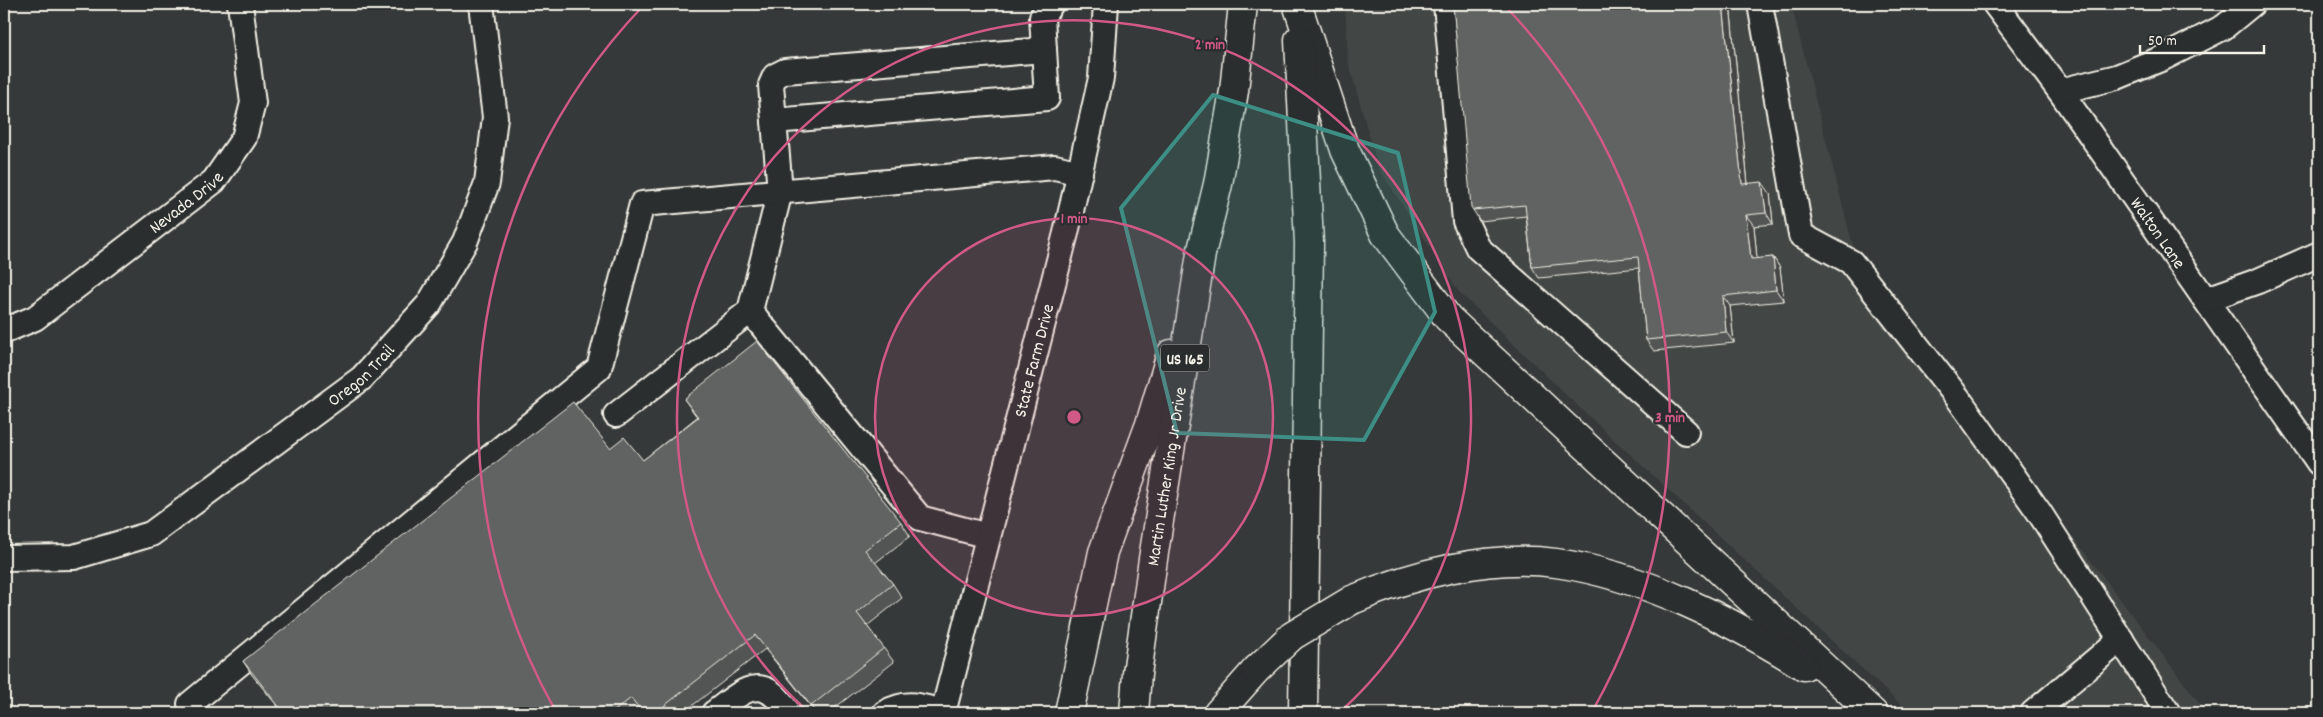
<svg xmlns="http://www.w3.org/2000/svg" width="2323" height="717" font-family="Dekko,sans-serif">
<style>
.built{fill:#434645}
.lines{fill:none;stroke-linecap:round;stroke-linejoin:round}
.minor-casing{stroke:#f4f1e8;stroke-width:28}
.highway-casing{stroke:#f4f1e8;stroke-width:31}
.minor{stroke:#2a2d2e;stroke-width:24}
.highway{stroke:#2a2d2e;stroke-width:28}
.highway-bridge-casing{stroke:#f4f1e8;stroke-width:31;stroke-linecap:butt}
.highway-bridge{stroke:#2a2d2e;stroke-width:28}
.wall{fill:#535554;stroke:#f4f1e8}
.shaded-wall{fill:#444545;stroke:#f4f1e8}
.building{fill:#616362;stroke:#f4f1e8}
.marked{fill:#3d8f86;fill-opacity:0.2;stroke:#3d8f86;stroke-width:4;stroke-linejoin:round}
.ring{fill:none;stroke:#d15985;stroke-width:2.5}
.labels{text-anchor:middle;stroke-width:4.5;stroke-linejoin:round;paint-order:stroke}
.shield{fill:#2a2d2e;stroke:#b7b6b0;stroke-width:1}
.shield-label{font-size:16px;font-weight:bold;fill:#f4f1e8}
.street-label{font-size:18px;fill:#f4f1e8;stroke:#2a2d2e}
.centre{fill:#d15985;stroke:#2a2d2e;stroke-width:2.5}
.ring-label{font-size:15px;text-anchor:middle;font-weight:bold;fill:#d15985;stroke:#2a2d2e;stroke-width:4.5;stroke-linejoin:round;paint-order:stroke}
</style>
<rect width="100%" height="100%" fill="#363939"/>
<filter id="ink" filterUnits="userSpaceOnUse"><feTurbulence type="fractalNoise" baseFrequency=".02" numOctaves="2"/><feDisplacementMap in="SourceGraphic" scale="10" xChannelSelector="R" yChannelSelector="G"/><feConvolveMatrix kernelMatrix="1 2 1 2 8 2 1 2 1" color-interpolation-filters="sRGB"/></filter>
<g filter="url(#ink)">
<path class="built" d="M 1345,4 L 1791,4 L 1854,250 L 2207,713 L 1910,713 L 1582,410 L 1459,292 L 1378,167 L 1348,61 Z"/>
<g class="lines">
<g class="minor-casing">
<g id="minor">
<path d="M 1446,4 L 1465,221 L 1478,248 L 1686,432"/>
<path d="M 1760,4 L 1801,235 L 1851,262 L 1958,398 L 2039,512 L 2168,713"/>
<path id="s1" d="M 1995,4 L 2060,91 L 2319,463"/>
<path d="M 2060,91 L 2117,77 L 2163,58 L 2224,27 L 2252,4"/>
<path d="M 774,121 L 771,85 L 775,76 L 785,71 L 1044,50"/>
<path d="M 2207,299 L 2258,281 L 2319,254"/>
<path d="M 750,311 L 920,518 L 988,536"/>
<path id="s2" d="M 4,331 L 35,318 L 214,181 L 244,138 L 253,103 L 240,4"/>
<path d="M 616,415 L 750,311 L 780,191 L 774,121 L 1047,98 L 1042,17 L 1051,4"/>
<path id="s3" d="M 4,558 L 74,557 L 151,534 L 362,378 L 429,304 L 465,242 L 487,183 L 495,117 L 481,4"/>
<path d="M 190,704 L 599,368 L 642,204 L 1055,167 L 1080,173"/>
<path d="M 714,713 C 731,701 753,676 774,695 C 780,700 784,707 789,713"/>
<path d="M 885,713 C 908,700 919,706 943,712"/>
<path id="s4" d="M 943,713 L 1066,233 L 1101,78 L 1106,4"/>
<path d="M 2033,713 L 2121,639"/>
</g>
</g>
<g class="highway-casing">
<g id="highway">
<path d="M 1298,7 L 1345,150 L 1385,234 L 1448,318 L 1873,713"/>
<path d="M 1299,40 L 1309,243 L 1303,713"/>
<path d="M 1352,600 C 1413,574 1489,554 1556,563 C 1643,575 1730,620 1804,666"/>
<path d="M 1069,713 L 1103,552 L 1150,424 L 1171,354"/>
<path id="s5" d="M 1134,713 L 1137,674 L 1153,559 L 1201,254 L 1218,184 L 1234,91 L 1243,4"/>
<path d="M 1218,713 L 1256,670"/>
</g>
</g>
<use href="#minor" class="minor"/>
<use href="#highway" class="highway"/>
<g class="highway-bridge-casing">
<path id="highway-bridge" d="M 1256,670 L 1292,636 L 1352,600"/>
</g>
<use href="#highway-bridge" class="highway-bridge"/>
</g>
<path class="wall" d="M 1453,4 L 1730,4 L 1748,184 L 1770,193 L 1773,224 L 1754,226 L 1757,259 L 1773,257 L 1780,268 L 1784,301 L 1730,306 L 1734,343 L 1654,351 L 1646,340 L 1639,268 L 1539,278 L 1532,267 L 1526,216 L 1480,221 L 1473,210 Z
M 684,399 L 901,522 L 910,536 L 875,563 L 893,584 L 902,598 L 867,626 L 894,662 L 828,713 L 816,713 L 765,649 L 683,713 L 642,713 L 641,712 L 639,713 L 283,713 L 252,675 L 243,661 L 610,448 L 643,460 L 697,417 Z"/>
<path class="shaded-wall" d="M 1723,4 L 1730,4 L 1749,195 L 1742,184 Z
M 1762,182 L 1770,193 L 1773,224 L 1766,213 Z
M 1746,215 L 1754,226 L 1758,270 L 1751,259 Z
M 1773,257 L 1780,268 L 1784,301 L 1776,290 Z
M 1723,296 L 1730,306 L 1734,343 L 1726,332 Z"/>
<path class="building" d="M 1453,4 L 1723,4 L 1742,184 L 1762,182 L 1766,213 L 1746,215 L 1751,259 L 1773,257 L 1776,290 L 1723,296 L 1726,332 L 1646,340 L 1638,257 L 1532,267 L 1525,205 L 1473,210 L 1471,207 Z
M 757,341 L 901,522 L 865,550 L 893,584 L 857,613 L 884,648 L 811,706 L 755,635 L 655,713 L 643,713 L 631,698 L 612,713 L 284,713 L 243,661 L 573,402 L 610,448 L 624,437 L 643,460 L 698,417 L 684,399 Z"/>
</g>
<path class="marked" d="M 1213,95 L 1398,153 L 1435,312 L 1364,440 L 1177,433 L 1121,208 Z"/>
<circle cx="1074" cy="417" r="199" fill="#d15985" fill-opacity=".12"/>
<g class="ring">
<circle cx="1074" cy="417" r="199"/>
<path d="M808 712A397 397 0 1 1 1340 712"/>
<path d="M555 710A596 596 0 0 1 642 7M1506 7A596 596 0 0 1 1593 710"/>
</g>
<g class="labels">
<rect class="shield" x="1161" y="344.5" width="48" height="27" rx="4"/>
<g class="shield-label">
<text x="1185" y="364">US 165</text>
</g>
<g class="street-label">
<text dy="6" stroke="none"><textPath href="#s2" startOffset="224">Nevada Drive</textPath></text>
<text dy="6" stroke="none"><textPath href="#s1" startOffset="281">Walton Lane</textPath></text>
<text dy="6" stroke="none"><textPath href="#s4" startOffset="364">State Farm Drive</textPath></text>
<text dy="6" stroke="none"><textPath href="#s3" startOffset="414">Oregon Trail</textPath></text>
<text dy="6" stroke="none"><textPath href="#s5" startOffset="239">Martin Luther King Jr Drive</textPath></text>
</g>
</g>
<circle cx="1074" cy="417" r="8" class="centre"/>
<g class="ring-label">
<text x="1210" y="49">2 min</text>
<text x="1074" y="223">1 min</text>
<text x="1670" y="422">3 min</text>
</g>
<rect width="2323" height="717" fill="none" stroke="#2a2d2e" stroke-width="20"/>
<rect x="10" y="10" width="2303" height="697" fill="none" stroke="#f4f1e8" stroke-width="2" filter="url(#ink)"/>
<path d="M2140 45v8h124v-8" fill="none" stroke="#f4f1e8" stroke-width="2.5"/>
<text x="2148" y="45" font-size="15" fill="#f4f1e8" stroke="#2a2d2e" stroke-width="4" paint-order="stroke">50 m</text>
</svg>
